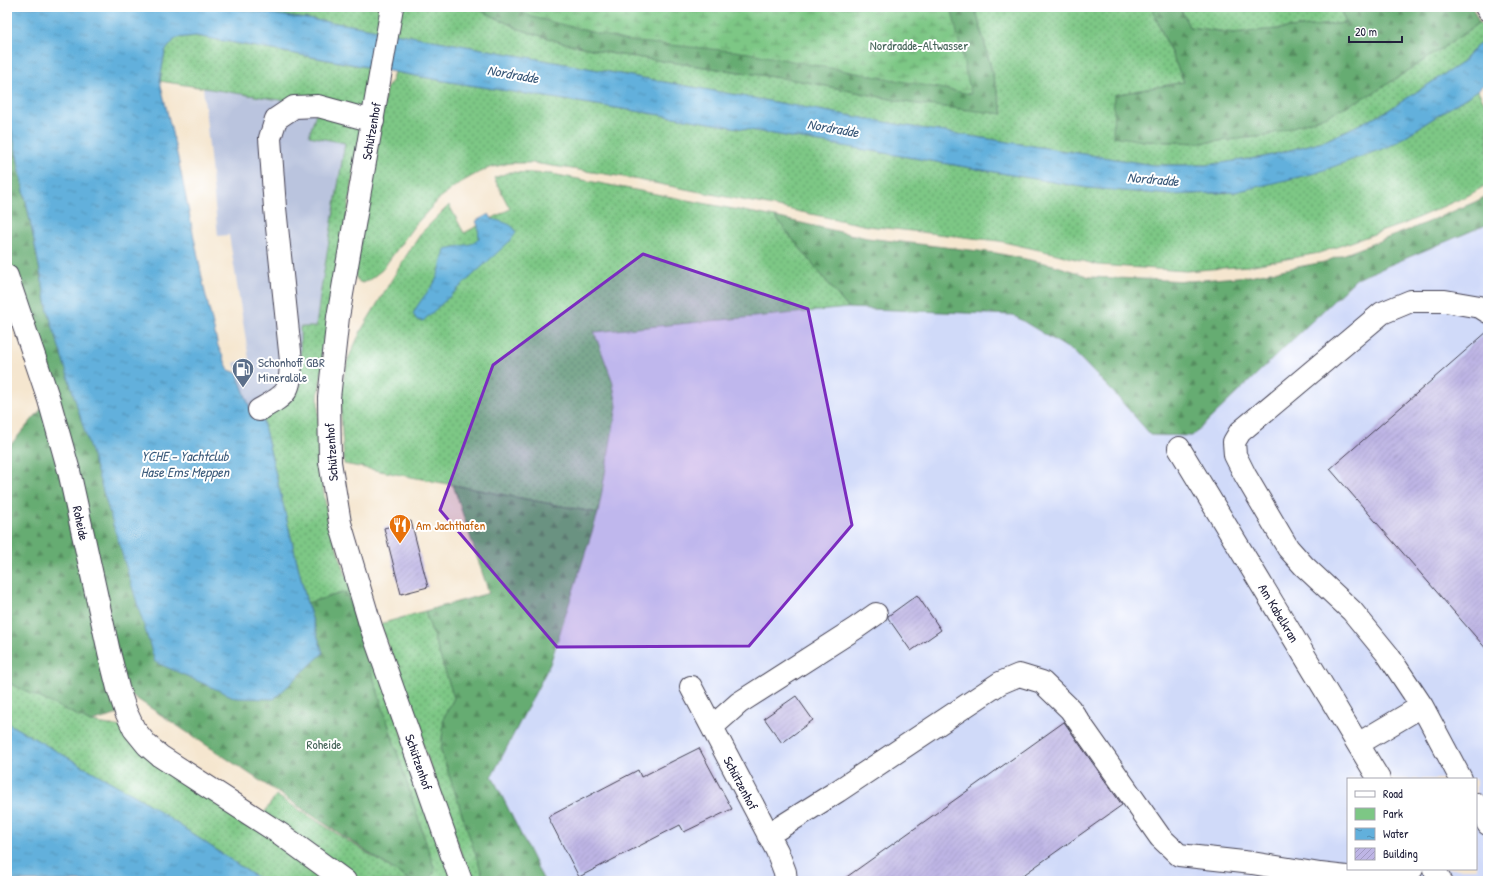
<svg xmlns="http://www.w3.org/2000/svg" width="1495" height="888" font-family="'Patrick Hand',sans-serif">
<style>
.built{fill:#d0daf9;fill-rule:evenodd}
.industrial{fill:#bac4de}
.green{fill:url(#green-dots);stroke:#507460}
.forest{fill:url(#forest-firs);stroke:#446756}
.wetland{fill:url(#wetland-marsh);stroke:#507460}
.water{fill:url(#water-ripples);stroke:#42698c}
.building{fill:url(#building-hatch)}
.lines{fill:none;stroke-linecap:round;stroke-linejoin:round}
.minor-casing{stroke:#423f51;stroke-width:24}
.highway-casing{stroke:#423f51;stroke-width:24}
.minor{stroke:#fff;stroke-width:22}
.highway{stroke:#fff;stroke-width:22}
.marked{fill:#7b2cbf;fill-opacity:0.2;stroke:#7b2cbf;stroke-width:3;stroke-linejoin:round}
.labels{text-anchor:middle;stroke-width:4;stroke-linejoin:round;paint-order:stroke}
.park-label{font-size:13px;fill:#466459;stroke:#fff}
.street-label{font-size:13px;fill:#22223b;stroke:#fff}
.service-label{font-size:13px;fill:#4e5e75;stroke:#fff;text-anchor:start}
.food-label{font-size:13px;fill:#c56008;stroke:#fff;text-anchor:start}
.water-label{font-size:14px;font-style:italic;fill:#3c5b7b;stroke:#fff}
</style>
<defs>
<pattern id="green-dots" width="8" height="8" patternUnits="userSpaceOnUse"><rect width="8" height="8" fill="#7dc785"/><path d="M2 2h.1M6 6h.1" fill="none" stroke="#66a16e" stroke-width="1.8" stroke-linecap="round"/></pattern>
<pattern id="forest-firs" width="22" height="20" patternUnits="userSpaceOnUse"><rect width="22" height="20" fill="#66ac72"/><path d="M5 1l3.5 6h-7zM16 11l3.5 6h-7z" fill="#548c5f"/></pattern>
<pattern id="wetland-marsh" width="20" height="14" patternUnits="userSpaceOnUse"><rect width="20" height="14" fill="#7dc785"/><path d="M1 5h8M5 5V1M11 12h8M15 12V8" fill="none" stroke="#66a16e"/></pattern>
<pattern id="water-ripples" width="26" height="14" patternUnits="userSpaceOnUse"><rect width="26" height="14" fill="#62b0dc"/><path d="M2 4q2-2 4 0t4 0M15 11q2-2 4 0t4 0" fill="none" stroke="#508fb4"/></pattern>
<pattern id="building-hatch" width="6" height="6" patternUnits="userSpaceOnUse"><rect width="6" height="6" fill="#beb5e5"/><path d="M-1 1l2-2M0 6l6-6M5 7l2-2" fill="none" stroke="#a39bc5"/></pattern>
</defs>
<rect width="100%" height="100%" fill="#fff"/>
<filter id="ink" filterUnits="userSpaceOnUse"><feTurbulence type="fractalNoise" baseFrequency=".025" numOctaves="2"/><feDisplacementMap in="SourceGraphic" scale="8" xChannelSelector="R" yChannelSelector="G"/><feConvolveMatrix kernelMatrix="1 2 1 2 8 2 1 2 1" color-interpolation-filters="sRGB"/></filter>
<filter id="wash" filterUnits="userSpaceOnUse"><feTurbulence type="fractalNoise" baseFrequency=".012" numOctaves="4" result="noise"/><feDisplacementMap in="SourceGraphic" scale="16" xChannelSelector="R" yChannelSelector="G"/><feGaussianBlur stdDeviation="0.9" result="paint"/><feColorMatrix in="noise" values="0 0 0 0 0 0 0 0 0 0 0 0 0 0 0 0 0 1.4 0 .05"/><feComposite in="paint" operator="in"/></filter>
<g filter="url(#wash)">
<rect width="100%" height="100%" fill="#f5e6cf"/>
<path class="built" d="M 1488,224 L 1488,881 L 544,881 L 491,776 L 550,664 L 598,513 L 617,406 L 612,380 L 594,332 L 848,308 L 1013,315 L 1074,352 L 1114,393 L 1151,435 L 1192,436 L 1356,279 ZM 1348,779 L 1476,779 L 1476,869 L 1348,869 Z"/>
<path class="industrial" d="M 203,87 L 318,106 L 345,143 L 320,296 L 316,328 L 300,328 L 301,385 L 259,410 L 250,408 L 234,363 L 249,359 L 229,235 L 218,236 Z"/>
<path class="green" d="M 222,7 L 472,7 L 478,9 L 519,29 L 560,42 L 614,54 L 801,81 L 910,103 L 1003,113 L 975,7 L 1151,7 L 1184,82 L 1114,95 L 1144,141 L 1201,143 L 1265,136 L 1377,91 L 1465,33 L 1479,22 L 1487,35 L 1460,64 L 1387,111 L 1327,140 L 1264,157 L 1206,165 L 1153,165 L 907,126 L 350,25 Z
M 1180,7 L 1339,7 L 1346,23 L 1233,33 L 1189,27 Z
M 196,36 L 371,68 L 318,397 L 319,462 L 329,526 L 454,881 L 427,881 L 435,871 L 346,592 L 307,603 L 261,413 L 259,410 L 301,385 L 300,327 L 316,327 L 320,296 L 345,143 L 309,136 L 318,106 L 160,81 L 165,51 L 176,38 Z
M 394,72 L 450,82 L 680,118 L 1088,188 L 1171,195 L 1235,192 L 1390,146 L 1478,90 L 1488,110 L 1488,184 L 1469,195 L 1406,223 L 1319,253 L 1248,266 L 1186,271 L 1098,265 L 1057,254 L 999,241 L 868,226 L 768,205 L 618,176 L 533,163 L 510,163 L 489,168 L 476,174 L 458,184 L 441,197 L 414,226 L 382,270 L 369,280 L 362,283 L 358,281 L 355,276 L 386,89 L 392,81 Z
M 510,172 L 552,174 L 775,217 L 848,308 L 594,332 L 612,380 L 617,406 L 598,513 L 344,464 L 341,415 L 342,385 L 348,359 L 362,329 L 406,256 L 422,232 L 449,205 L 464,233 L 510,209 L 494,178 Z
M 425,611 L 454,698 L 444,717 L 441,751 L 485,881 L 471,881 L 380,624 Z
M 7,682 L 91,722 L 134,729 L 340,881 L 262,881 L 141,799 L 7,723 Z
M 276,795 L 411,881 L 356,881 L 285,831 L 261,818 Z"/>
<path class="forest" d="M 472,7 L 975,7 L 1003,114 L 910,103 L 801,81 L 614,54 L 560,42 L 519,29 L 478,9 Z
M 1151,7 L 1180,7 L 1189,27 L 1233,33 L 1346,23 L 1339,7 L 1472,7 L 1479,22 L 1465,33 L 1377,91 L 1327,116 L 1265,136 L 1201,143 L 1144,141 L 1113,136 L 1114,95 L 1184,82 Z
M 7,106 L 48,311 L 323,653 L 307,603 L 346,592 L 435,871 L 427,881 L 411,881 L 131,695 L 126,712 L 91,722 L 7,682 L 7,449 L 49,400 L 7,276 Z
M 1488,195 L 1488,224 L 1356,279 L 1192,436 L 1151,435 L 1114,393 L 1074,352 L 1013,315 L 848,308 L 775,217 L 867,238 L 996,253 L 1054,265 L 1090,277 L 1190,281 L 1249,276 L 1324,262 L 1411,229 L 1475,202 Z
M 453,485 L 598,513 L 550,664 L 492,776 L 544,881 L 484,880 L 441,751 L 444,717 L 454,698 L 425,611 L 489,593 Z"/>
<path class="wetland" d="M 513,7 L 951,7 L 971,94 L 743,52 L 628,41 L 532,17 Z"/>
<path class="water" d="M 7,7 L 222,7 L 350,25 L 907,126 L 1153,165 L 1206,165 L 1264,157 L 1327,140 L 1387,111 L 1460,64 L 1488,34 L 1488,80 L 1478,90 L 1390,146 L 1316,173 L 1235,192 L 1171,195 L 1088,188 L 680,118 L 450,82 L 196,36 L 176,38 L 165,51 L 160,81 L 178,158 L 205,292 L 218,346 L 229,370 L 237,373 L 250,408 L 261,413 L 307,603 L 323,653 L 274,699 L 236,698 L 155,662 L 48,311 L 7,106 Z
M 489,214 L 492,219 C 501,222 513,223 516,232 L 511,240 L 423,321 L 417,320 L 413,314 C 418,303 426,294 433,285 C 440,274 442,261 445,249 L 471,244 L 479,238 L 478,226 L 476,221 Z
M 7,723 L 141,799 L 262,881 L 7,881 Z"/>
<g id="blocks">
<path class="building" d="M 1488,331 L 1488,651 L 1330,469 Z
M 411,521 L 428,587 L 401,594 L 384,528 Z
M 917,595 L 941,630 L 911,651 L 888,618 L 888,616 Z
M 796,696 L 813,720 L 782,743 L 764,718 Z
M 1064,722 L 1122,805 L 1015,881 L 841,881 Z
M 699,748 L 732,809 L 684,832 L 680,825 L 579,877 L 548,817 L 638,770 L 641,777 Z"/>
</g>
</g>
<g filter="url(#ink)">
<use href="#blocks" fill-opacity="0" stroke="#423f51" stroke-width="1"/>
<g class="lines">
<g class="minor-casing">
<path id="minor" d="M 392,7 L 338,317 L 329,398 L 330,462 L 340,523 L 371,627 L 461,881
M 7,276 L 49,400 L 69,471 L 109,652 L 118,688 L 126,712 L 134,729 L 147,745 L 160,756 L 282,835 L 345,881
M 259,410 C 287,394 290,394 291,361 L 275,208 L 270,138 L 276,119 L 294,107 L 318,106 L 373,121
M 1179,448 L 1379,779
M 691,687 L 777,851 L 785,872 L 786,881
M 712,727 L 739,703 L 856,628 L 876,614
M 1358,744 L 1422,706
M 1461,779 L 1422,706 L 1388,655 L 1352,611 L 1304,566 L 1288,548 L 1245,475 L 1235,455 L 1234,442 L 1240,432 L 1382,313 L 1411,301 L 1445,301 L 1480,307 L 1488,312
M 1476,804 L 1488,824
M 768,835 L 838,791 L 1000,683 L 1019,675 L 1042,682 L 1070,709 L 1160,837 L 1179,855 L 1252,863 L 1320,874 L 1373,880 L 1412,869
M 1434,869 L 1441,881"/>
</g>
<g class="highway-casing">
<path id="highway" d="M 1486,7 L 1488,10"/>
</g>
<use href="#minor" class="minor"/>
<use href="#highway" class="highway"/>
</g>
</g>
<path class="marked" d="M 643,254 L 808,309 L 852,525 L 749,646 L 557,647 L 440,510 L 493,365 Z"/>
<defs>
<g id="fuel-pin" transform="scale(1.15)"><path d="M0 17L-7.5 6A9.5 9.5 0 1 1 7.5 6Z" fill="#5c6f8a" stroke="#fff"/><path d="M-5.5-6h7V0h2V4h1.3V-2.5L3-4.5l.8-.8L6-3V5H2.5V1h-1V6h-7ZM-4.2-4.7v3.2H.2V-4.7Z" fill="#fff"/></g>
<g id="restaurant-pin" transform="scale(1.15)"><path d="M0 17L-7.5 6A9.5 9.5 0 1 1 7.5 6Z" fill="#e8710a" stroke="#fff"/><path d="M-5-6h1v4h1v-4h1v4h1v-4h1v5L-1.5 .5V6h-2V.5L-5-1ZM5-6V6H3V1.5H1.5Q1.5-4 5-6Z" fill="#fff"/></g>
</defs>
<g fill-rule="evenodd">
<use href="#fuel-pin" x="243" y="369"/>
<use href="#restaurant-pin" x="400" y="525"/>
</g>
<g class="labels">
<g class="park-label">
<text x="919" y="50">Nordradde-Altwasser</text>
<text x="324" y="749">Roheide</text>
</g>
<g class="street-label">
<text transform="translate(371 131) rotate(-80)" y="5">Schützenhof</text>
<text transform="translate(331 452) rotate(-94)" y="5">Schützenhof</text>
<text transform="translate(81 523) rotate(78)" y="5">Roheide</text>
<text transform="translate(1279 613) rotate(59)" y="5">Am Kabelkran</text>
<text transform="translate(419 762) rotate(71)" y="5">Schützenhof</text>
<text transform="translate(741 783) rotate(62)" y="5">Schützenhof</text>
</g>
<g class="service-label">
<text x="258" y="367">Schonhoff GBR<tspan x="258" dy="15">Mineralöle</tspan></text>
</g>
<g class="food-label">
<text x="416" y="530">Am Jachthafen</text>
</g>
<g class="water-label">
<text transform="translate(513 74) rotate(10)" y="5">Nordradde</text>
<text transform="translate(833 128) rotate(10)" y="5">Nordradde</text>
<text transform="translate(1153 179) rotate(5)" y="5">Nordradde</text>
<text x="185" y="461">YCHE - Yachtclub<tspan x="185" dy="16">Hase Ems Meppen</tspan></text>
</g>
</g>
<rect width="1495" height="888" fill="none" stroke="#fff" stroke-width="24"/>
<rect x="1347" y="778" width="130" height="92" fill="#ffffff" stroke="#a7a7b1"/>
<rect x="1355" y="791" width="20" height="6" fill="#ffffff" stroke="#a7a7b1"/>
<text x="1383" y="798" font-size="12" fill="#22223b">Road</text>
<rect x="1355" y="808" width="20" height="12" fill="#7dc785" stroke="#a7a7b1"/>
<text x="1383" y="818" font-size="12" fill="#22223b">Park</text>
<rect x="1355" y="828" width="20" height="12" fill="url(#water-ripples)" stroke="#a7a7b1"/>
<text x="1383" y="838" font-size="12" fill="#22223b">Water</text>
<rect x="1355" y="848" width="20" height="12" fill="url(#building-hatch)" stroke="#a7a7b1"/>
<text x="1383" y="858" font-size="12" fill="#22223b">Building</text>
<path d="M1349 36v6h53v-6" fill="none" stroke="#22223b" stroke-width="2"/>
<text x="1355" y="36" font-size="12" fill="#22223b" stroke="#ffffff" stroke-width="3" paint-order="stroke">20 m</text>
</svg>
